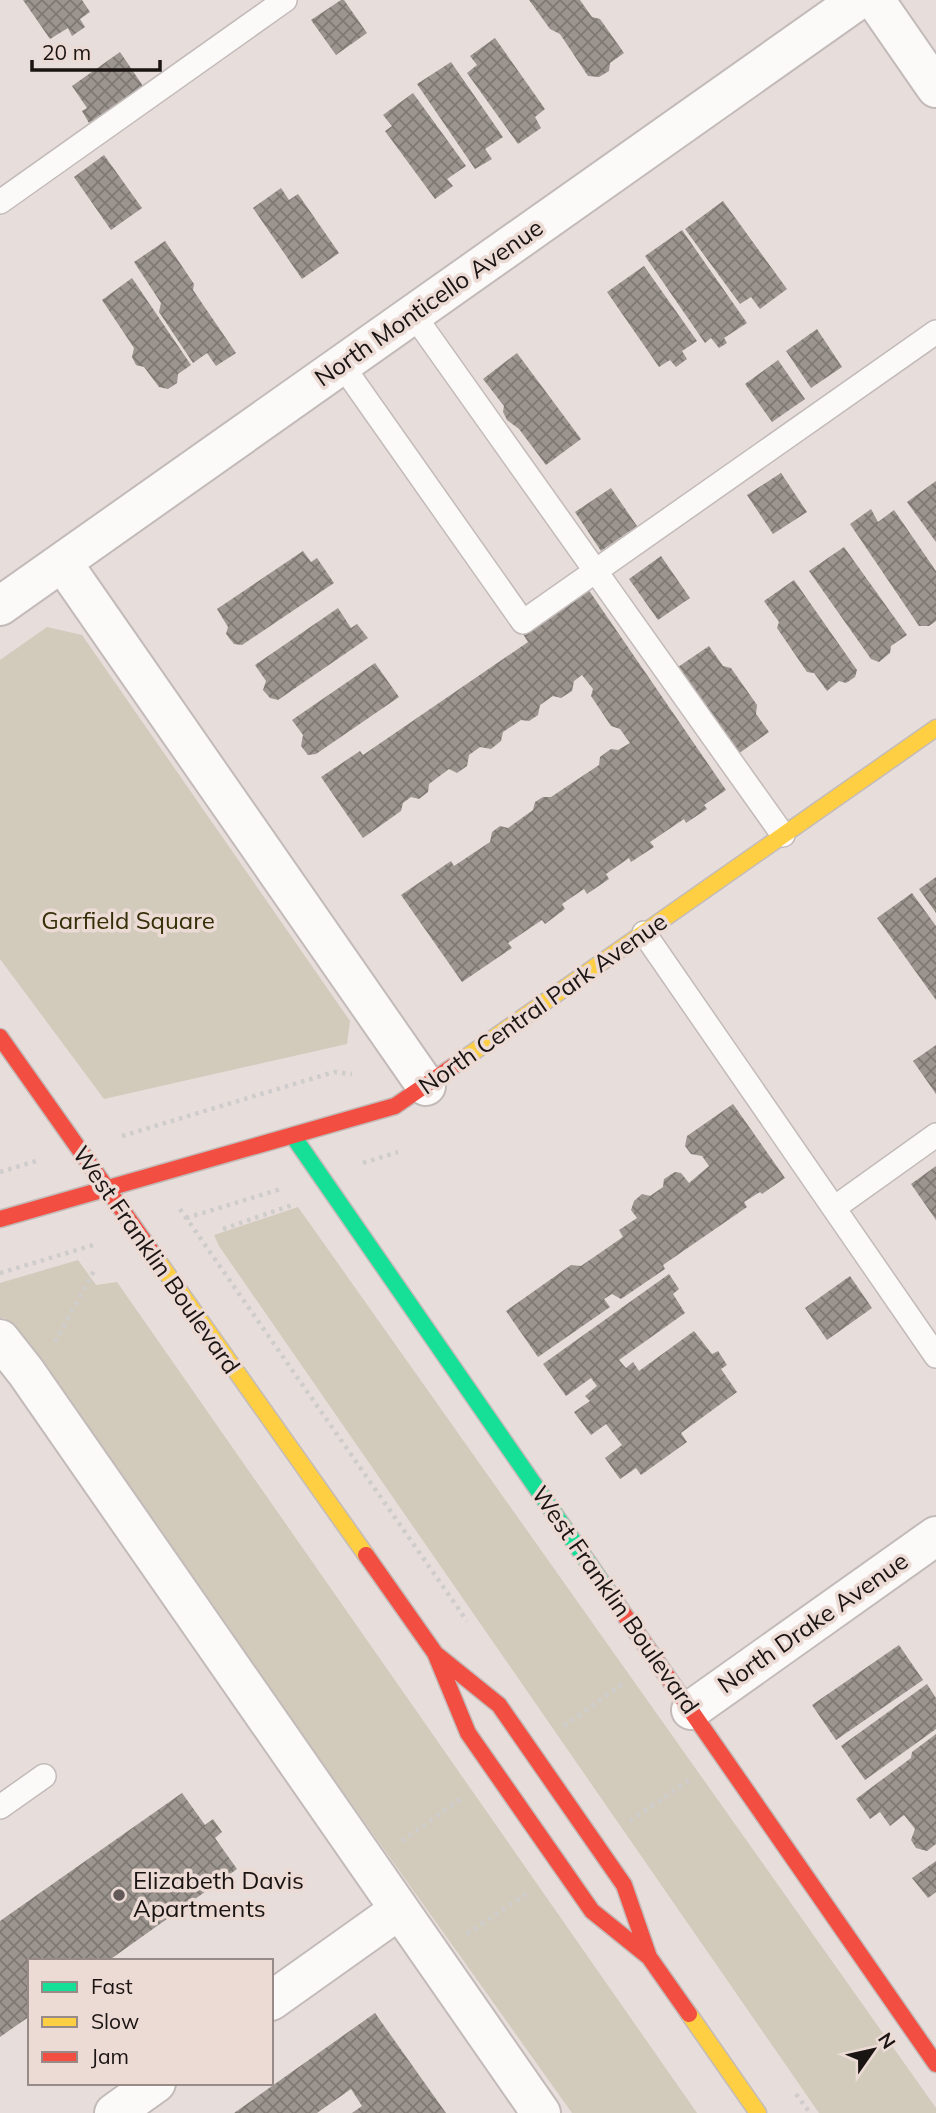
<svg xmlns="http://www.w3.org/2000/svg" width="936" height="2113" font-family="Mulish,sans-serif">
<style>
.green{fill:#d2cbbc}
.building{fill:url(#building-cross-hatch)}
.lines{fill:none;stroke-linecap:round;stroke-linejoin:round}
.lane-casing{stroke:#c3bbb9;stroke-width:26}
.street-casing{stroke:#c3bbb9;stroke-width:42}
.fast-casing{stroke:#c3bbb9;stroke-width:19}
.slow-casing{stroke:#c3bbb9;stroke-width:19}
.jam-casing{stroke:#c3bbb9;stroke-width:19}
.path{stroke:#cfcccc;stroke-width:4.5;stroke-dasharray:3.5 5;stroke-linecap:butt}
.lane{stroke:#fbfaf9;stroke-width:23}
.street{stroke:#fbfaf9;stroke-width:38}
.fast{stroke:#16e098;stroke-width:16}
.slow{stroke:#ffcf43;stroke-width:16}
.jam{stroke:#f24e42;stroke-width:16}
.poi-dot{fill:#625a58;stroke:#ecdad5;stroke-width:2.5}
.labels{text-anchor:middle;stroke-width:7;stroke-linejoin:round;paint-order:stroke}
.street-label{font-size:24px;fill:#1a1412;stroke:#ecdad5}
.park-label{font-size:24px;fill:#342f07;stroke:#ecdad5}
.poi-label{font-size:24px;fill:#1a1412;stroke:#ecdad5;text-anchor:start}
</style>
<defs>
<pattern id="building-cross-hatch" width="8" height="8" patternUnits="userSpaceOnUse" patternTransform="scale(1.75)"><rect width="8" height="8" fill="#9c948f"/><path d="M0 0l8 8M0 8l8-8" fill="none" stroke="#7e7873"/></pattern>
</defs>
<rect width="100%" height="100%" fill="#e7ddda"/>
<path class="green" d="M 47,627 L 82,635 L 350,1021 L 347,1044 L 104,1099 L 0,959 L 0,660 Z
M 298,1207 L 936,2108 L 936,2113 L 819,2113 L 219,1246 L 214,1235 Z
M 78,1260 L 96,1285 L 117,1282 L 697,2113 L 572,2113 L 5,1318 L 0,1318 L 0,1283 Z"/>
<path class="building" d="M 23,0 L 82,0 L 90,12 L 80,19 L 85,27 L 72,36 L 68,28 L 50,39 Z
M 341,0 L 344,0 L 367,33 L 336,55 L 311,20 Z
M 529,0 L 580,0 L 592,17 L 600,19 L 624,53 L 610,63 L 609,71 L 599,77 L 588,76 L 560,34 L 550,29 Z
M 495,38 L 545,109 L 535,117 L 541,128 L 518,144 L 467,73 L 477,65 L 470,56 Z
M 120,52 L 143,86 L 89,123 L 82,111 L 87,108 L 72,86 Z
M 451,62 L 503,137 L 485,149 L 492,159 L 475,169 L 417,84 Z
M 413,93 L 466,166 L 447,179 L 453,186 L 435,199 L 385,131 L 392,126 L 383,115 Z
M 104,155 L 142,208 L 111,230 L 74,177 Z
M 281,188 L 289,200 L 298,194 L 339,253 L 302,279 L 253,208 Z
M 723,201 L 787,289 L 760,309 L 751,297 L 740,304 L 685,229 Z
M 682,230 L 747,323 L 724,338 L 727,343 L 719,348 L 711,338 L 705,343 L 645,256 Z
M 165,241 L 194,284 L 193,290 L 236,353 L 216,366 L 207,353 L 193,363 L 159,312 L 161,303 L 134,262 Z
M 644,266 L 697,341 L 682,351 L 687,359 L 676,367 L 670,360 L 659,367 L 607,292 Z
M 132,278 L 191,365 L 178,374 L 177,383 L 168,389 L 159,387 L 144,367 L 136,365 L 132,357 L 134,348 L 102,300 Z
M 817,329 L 842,367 L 811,388 L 786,351 Z
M 517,353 L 581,439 L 546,465 L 519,429 L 507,420 L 503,412 L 504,406 L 483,379 Z
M 778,360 L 805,399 L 772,422 L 745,384 Z
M 781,473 L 807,512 L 773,534 L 747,495 Z
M 936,481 L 936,542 L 907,502 Z
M 611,488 L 637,526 L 601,551 L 575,512 Z
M 871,509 L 878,522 L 894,510 L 936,571 L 936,621 L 929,626 L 919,626 L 850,524 Z
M 844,547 L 907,635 L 891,646 L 890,653 L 879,662 L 871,659 L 809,571 Z
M 303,551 L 311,562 L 317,558 L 334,583 L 242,645 L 234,644 L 226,634 L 228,627 L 217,609 Z
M 661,556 L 690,598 L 658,620 L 629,579 Z
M 794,580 L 857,670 L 855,677 L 846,683 L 839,681 L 827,691 L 814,673 L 807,672 L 777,628 L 779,622 L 764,601 Z
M 588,589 L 726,790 L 704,805 L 707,809 L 686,823 L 684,819 L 650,842 L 654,847 L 631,862 L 629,858 L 606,874 L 609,879 L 587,894 L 584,889 L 562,904 L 565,909 L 545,924 L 542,920 L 508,943 L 512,948 L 462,982 L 401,895 L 451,861 L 454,866 L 490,842 L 492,832 L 500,826 L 508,828 L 533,810 L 535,802 L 543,797 L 551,797 L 599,765 L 600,757 L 611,749 L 618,750 L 630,743 L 620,729 L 611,726 L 591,696 L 593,689 L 582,675 L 574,681 L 572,691 L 561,698 L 553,696 L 540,705 L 538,715 L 529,721 L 521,720 L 503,732 L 501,741 L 491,749 L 480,747 L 469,755 L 467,766 L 457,773 L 449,769 L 429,784 L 428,792 L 419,799 L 411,797 L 403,803 L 401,811 L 363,838 L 321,777 L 360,751 L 363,755 L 528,642 L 523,634 Z
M 338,608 L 351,628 L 357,624 L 368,638 L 278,700 L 270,698 L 263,690 L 266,681 L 255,665 Z
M 709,646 L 723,666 L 731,668 L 757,705 L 756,714 L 769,732 L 738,754 L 678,667 Z
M 375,663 L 399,697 L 316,754 L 308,755 L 301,746 L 303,735 L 292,720 Z
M 936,877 L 936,913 L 919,889 Z
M 912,893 L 936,926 L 936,1000 L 877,918 Z
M 936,1045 L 936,1094 L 913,1061 Z
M 733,1104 L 785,1178 L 762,1194 L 760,1192 L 744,1202 L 747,1207 L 663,1265 L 665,1269 L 621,1299 L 612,1294 L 604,1299 L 610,1307 L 538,1357 L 506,1311 L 571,1265 L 581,1266 L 623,1237 L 619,1230 L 637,1218 L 631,1210 L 634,1201 L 642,1194 L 650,1196 L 663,1187 L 664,1179 L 675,1172 L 681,1173 L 689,1183 L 709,1166 L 702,1156 L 691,1154 L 685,1146 L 687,1136 Z
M 936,1166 L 936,1220 L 911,1184 Z
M 669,1274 L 679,1289 L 673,1294 L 685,1313 L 619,1360 L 626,1368 L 633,1362 L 639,1371 L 694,1331 L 712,1354 L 718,1351 L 727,1365 L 721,1369 L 737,1392 L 681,1433 L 687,1442 L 641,1475 L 636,1468 L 620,1479 L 605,1458 L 622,1445 L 606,1424 L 591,1435 L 574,1412 L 590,1401 L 585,1396 L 597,1386 L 591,1378 L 566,1396 L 543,1364 Z
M 850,1276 L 872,1308 L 827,1340 L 805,1308 Z
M 899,1645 L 923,1680 L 836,1740 L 812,1705 Z
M 927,1684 L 936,1698 L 936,1729 L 865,1780 L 841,1746 Z
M 936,1734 L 936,1844 L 927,1851 L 916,1848 L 911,1840 L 915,1829 L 904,1815 L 890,1826 L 880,1812 L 870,1819 L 856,1799 L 911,1758 L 912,1752 Z
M 182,1793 L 205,1825 L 213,1819 L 222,1832 L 215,1838 L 237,1869 L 108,1961 L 30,1961 L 30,2016 L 0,2037 L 0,1921 Z
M 936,1861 L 936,1892 L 928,1898 L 912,1878 Z
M 375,2013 L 446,2113 L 352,2113 L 362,2106 L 351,2089 L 317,2113 L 234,2113 Z"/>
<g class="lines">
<g class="lane-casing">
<path id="lane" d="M 0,202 L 285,0
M 413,314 L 783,835
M 342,365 L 523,622 L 936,332
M 644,933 L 936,1356
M 834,1208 L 936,1135
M 0,1807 L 44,1776"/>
</g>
<g class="street-casing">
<path id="street" d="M 875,0 L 936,88
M 62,562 L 426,1086
M 0,606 L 858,0
M 0,1339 L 26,1372 L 541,2113
M 691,1710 L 936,1536
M 271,2001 L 399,1910
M 114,2113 L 156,2083"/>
</g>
<g class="fast-casing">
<path id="fast" d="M 293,1136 L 612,1597"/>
</g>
<g class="slow-casing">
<path id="slow" d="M 455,1065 L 936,728
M 156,1258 L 366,1555
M 689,2014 L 758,2113"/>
</g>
<g class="jam-casing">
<path id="jam" d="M 0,1037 L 156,1258
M 0,1219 L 395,1106 L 455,1065
M 366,1555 L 435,1653 L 468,1733 L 592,1911 L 649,1957
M 612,1597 L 936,2064
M 437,1655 L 499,1705 L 624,1885 L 649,1957 L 689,2014"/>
</g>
<path class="path" d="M 122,1136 L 334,1072 L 352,1074
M 363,1163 L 398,1152
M 0,1172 L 36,1161
M 180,1209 L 467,1621
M 186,1218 L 281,1189
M 223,1229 L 292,1205
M 0,1273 L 97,1244
M 55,1342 L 95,1269
M 564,1726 L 622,1684
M 630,1821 L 689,1780
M 402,1841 L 463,1797
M 467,1934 L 529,1892
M 796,2094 L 810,2113"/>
<use href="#lane" class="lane"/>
<use href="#street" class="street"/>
<use href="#fast" class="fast"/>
<use href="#slow" class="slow"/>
<use href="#jam" class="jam"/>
</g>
<circle class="poi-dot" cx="119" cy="1895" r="7"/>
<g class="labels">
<g class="street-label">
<text transform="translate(429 303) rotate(-35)" y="8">North Monticello Avenue</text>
<text transform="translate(543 1004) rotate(-35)" y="8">North Central Park Avenue</text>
<text transform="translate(156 1260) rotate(55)" y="8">West Franklin Boulevard</text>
<text transform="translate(615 1600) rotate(55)" y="8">West Franklin Boulevard</text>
<text transform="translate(813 1623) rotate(-35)" y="8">North Drake Avenue</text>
</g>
<g class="park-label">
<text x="128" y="929">Garfield Square</text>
</g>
<g class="poi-label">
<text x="133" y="1889">Elizabeth Davis<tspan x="133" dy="28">Apartments</tspan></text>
</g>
</g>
<rect x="28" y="1959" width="245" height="126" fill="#ecdad5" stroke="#988b87" stroke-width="2"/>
<rect x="42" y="1982" width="35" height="10" fill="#16e098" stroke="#988b87" stroke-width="2"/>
<text x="91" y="1994" font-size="21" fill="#1a1412">Fast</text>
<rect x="42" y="2017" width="35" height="10" fill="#ffcf43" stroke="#988b87" stroke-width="2"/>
<text x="91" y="2029" font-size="21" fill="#1a1412">Slow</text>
<rect x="42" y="2052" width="35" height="10" fill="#f24e42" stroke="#988b87" stroke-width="2"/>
<text x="91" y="2064" font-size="21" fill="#1a1412">Jam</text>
<g transform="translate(873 2050) rotate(56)" stroke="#ecdad5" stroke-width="5" paint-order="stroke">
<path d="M0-5L12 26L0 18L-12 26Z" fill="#1a1412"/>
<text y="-10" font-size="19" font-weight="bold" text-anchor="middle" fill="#1a1412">N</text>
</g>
<path d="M32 60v10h128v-10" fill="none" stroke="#1a1412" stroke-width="3.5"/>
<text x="42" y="60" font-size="21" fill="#1a1412" stroke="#ecdad5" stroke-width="5" paint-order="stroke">20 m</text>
</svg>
